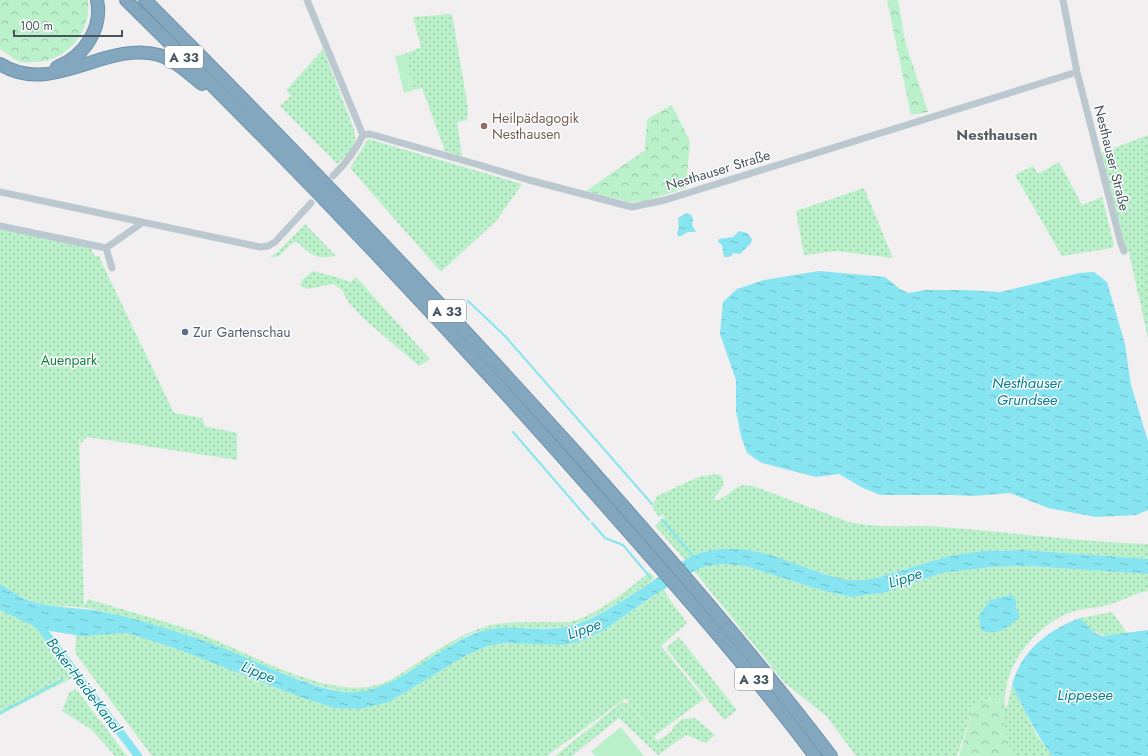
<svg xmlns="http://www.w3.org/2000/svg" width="1148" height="756" font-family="Jost,sans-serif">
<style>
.grass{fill:url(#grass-dots)}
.forest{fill:url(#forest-crowns)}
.garden{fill:#bbf1ca}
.water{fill:url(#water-ripples)}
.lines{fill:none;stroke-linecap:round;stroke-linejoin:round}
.stream{stroke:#86e5f0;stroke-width:2}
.canal{stroke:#86e5f0;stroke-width:8}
.motorway-casing{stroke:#6f92ac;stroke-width:14}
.minor{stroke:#bcc8cf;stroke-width:7}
.motorway{stroke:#84a7c0;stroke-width:12}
.education-dot{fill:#8d6e63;stroke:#fff;stroke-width:1.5}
.service-dot{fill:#5c6f8a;stroke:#fff;stroke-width:1.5}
.labels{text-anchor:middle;stroke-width:3;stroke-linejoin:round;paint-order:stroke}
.shield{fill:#fff;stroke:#7e888e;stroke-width:1}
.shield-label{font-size:13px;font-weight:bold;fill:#46555d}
.education-label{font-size:14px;fill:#785e54;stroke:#fff;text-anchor:start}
.street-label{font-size:14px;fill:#46555d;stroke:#fff}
.service-label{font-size:14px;fill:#4e5e75;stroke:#fff;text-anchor:start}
.park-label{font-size:14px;fill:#12833f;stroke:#fff}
.neighbourhood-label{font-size:15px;font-weight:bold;fill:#5b6064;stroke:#fff}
.water-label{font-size:15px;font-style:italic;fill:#078391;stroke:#fff}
</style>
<defs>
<pattern id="grass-dots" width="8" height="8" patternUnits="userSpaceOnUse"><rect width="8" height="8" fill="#bbf1ca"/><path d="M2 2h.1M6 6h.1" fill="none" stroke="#9ac6a7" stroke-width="1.8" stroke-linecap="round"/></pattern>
<pattern id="forest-crowns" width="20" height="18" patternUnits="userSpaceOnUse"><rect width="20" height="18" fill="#bbf1ca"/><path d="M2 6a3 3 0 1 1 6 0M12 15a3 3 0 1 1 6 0" fill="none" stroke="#9ac6a7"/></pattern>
<pattern id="water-ripples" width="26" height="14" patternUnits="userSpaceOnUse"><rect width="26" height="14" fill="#86e5f0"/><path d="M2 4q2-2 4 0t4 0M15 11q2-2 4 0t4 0" fill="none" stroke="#6fbcc6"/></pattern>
</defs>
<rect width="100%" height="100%" fill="#f1efef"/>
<path class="grass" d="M 452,14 L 468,108 L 467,120 L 457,122 L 462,156 L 445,151 L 422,88 L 414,90 L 405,54 L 421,47 L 413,17 Z
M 323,49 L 354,129 C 358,148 350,151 337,164 L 280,106 L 291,96 L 286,90 Z
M 1148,135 L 1148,338 L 1129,253 L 1124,242 L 1101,153 Z
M 368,139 L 522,184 L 497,220 L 441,272 L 350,168 Z
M 1059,162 L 1082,205 L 1102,197 L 1114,245 L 1112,248 L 1062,256 L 1015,175 L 1033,166 L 1038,174 Z
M 864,188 L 893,258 L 837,251 L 804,255 L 796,211 Z
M 305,224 L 336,256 C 315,260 312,255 297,242 C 285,243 284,260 270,257 L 278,252 Z
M 0,229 L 90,247 L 95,256 L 99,256 L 101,261 L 174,413 L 202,418 L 205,426 L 237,433 L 237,460 L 87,437 L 81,443 L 79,437 L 84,607 L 88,599 C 123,610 159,619 193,631 C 243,649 320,697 372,686 C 387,684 400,674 413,666 C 437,650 460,634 488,626 C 507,621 530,622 549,622 C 556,622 564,623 570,622 C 598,615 628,589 650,572 L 655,578 C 635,594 587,625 562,627 C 533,630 499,623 471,634 C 434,650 395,694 352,692 C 320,690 287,675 258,663 C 232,652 206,641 179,632 C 149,622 118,614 87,608 C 69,605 49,608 31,601 C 20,597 10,590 0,584 Z
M 313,271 L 336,277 L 350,282 L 356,277 L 430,359 L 419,366 L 363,318 L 348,302 L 342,290 L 333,284 L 307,289 L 300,285 L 303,279 Z
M 716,474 L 722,476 L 724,485 L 713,500 C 726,501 731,487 744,485 C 747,485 752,486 756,487 L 849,522 C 880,529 910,525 941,527 C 1010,532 1079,542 1148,544 L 1148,559 L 1024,550 L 982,551 L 949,556 L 880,577 L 864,580 L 846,580 L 741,549 L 719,549 L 699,553 L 685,560 L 655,526 L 664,517 L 666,518 L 663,515 L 659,517 L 652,507 L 657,496 L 698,477 Z
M 724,564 L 745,566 L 824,591 L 851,597 L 883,593 L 942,573 L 992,567 L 1027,566 L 1148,574 L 1148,591 C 1134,593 1121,602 1108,605 C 1097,608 1085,608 1074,611 C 1039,623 1007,660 1005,697 L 990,699 L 974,707 L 957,756 L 856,756 L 827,717 L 784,682 L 694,571 L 706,566 Z
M 664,589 L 667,596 L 687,623 L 661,646 L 704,699 L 654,736 L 658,741 L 671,732 L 674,726 L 682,719 L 695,718 L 715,735 L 706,743 L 686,735 L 658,755 L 619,718 L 572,756 L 555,756 L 622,702 L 629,703 L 652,733 L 626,698 L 547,756 L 152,756 L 75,653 L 76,635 L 127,633 L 177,649 L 300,697 L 389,702 L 467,655 L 488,646 L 604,630 Z
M 0,610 L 31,625 L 41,632 L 72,678 L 0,715 Z
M 1112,612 L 1127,633 C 1103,636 1097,638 1080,618 Z
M 679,637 L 737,710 L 724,720 L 666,648 Z
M 1012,685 L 1036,734 L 1052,756 L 1013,756 C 1006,740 1002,724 1004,707 L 1007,707 Z
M 76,689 L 127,756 L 115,756 L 92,730 L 62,711 L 69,693 Z"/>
<path class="forest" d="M 0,0 L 88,0 C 92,32 66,63 33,62 C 30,62 24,63 21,62 C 14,60 6,53 0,49 Z
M 887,0 L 898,0 L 905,41 L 928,112 L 911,115 Z
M 672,105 L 690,141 L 686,188 L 645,201 L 630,202 L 586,191 L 645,150 L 647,119 Z
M 1005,697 C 1003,718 1004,736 1013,756 L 959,756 L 974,707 L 990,699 Z"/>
<path class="garden" d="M 405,54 L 414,90 L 404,93 L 395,56 Z
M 621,727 L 644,756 L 595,756 L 591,751 Z"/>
<path class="water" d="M 687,213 L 691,215 L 693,219 L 692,225 L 696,232 L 688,232 L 679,237 L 677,234 L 679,226 L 678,218 Z
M 739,231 L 747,233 L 752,239 L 751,243 L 740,254 L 734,253 L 729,257 L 724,257 L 722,245 L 718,242 L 719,239 L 733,237 Z
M 819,271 L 885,277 L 900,289 L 908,293 L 925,290 L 964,290 L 1000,292 L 1079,273 L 1094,272 L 1107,282 L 1125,344 L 1131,385 L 1148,441 L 1148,510 L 1136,515 L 1096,517 L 1048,508 L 1010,493 L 973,496 L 952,495 L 880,495 L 863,488 L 839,474 L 816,477 L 762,463 L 747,453 L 741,436 L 736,411 L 736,380 L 720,334 L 723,302 L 737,289 L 764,280 Z
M 719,549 L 741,549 L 768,554 L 821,573 L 846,580 L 864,580 L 880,577 L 949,556 L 982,551 L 1024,550 L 1148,559 L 1148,574 L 1027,566 L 992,567 L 942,573 L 883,593 L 851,597 L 824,591 L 745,566 L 724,564 L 706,566 L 694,571 L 656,594 L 604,630 L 582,641 L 562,645 L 506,643 L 488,646 L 467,655 L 389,702 L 360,709 L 335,708 L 300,697 L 177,649 L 127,633 L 81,636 L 44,630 L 41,632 L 31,625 L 0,610 L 0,584 C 10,590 21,598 33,602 C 57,609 84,607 109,613 C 148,621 186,634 223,648 C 258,661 319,695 356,692 C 400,688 431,652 471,635 C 503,620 534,633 566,627 C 602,620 651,580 685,560 L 699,553 Z
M 1012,595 L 1016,600 L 1016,608 L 1020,617 C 1008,627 997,637 981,630 L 979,615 L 990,600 Z
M 1080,618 L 1095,633 L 1102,636 L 1148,630 L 1148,756 L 1052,756 C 1036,733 1024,710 1012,685 C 1021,651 1048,630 1080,618 Z"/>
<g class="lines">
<path class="stream" d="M 468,301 L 505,336 L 652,504
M 513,432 L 589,520
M 662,520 L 695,558
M 592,523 L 605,538 L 623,545 L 650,577
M 0,713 L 62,680"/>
<path class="canal" d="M 37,622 L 138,756"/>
<g class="motorway-casing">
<path id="motorway" d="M 126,0 C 287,157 442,320 590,488 C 667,575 745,663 815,756
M 145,0 C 294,149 439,300 580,457 C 666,554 752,652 831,756
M 0,64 C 52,97 105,40 159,55 C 175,60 189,74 202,84
M 57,67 C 84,57 103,28 97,0"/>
</g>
<path class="minor" d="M 307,0 L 363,135 C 355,152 346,163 333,176
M 1063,0 L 1077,72 L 1121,244 L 1124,251
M 363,135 L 370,134 L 476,164 L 529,180 L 632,207 L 665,200 L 1077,72
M 0,192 L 260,247 L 268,246 L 275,242 L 311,203
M 0,226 L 106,248 L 142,223
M 106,248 L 112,268"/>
<use href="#motorway" class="motorway"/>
</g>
<circle class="education-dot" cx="484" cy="126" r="4"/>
<circle class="service-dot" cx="185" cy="332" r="4"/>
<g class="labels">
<g class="shield">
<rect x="165" y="46" width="38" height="22" rx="3"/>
<rect x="428" y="300" width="38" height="22" rx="3"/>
<rect x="735" y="668" width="38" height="22" rx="3"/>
</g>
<g class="shield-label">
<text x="184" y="62">A 33</text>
<text x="447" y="316">A 33</text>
<text x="754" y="684">A 33</text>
</g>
<g class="education-label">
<text x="492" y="123">Heilpädagogik<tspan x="492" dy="16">Nesthausen</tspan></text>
</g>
<g class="street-label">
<text transform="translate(1112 158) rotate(76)" y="5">Nesthauser Straße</text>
<text transform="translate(718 170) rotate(-17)" y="5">Nesthauser Straße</text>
</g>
<g class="service-label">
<text x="193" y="337">Zur Gartenschau</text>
</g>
<g class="park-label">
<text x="69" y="365">Auenpark</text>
</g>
<g class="neighbourhood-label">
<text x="997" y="140">Nesthausen</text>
</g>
<g class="water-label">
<text x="1027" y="388">Nesthauser<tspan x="1027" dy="17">Grundsee</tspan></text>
<text transform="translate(905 578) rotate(-18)" y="5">Lippe</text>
<text transform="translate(584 629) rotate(-20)" y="5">Lippe</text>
<text transform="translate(258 672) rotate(22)" y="5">Lippe</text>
<text transform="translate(84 685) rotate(53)" y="5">Boker-Heide-Kanal</text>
<text x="1085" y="700">Lippesee</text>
</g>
</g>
<path d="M14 30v6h108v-6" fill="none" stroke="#46555d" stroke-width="2"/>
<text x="20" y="30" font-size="12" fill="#46555d" stroke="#ffffff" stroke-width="3" paint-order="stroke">100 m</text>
</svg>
